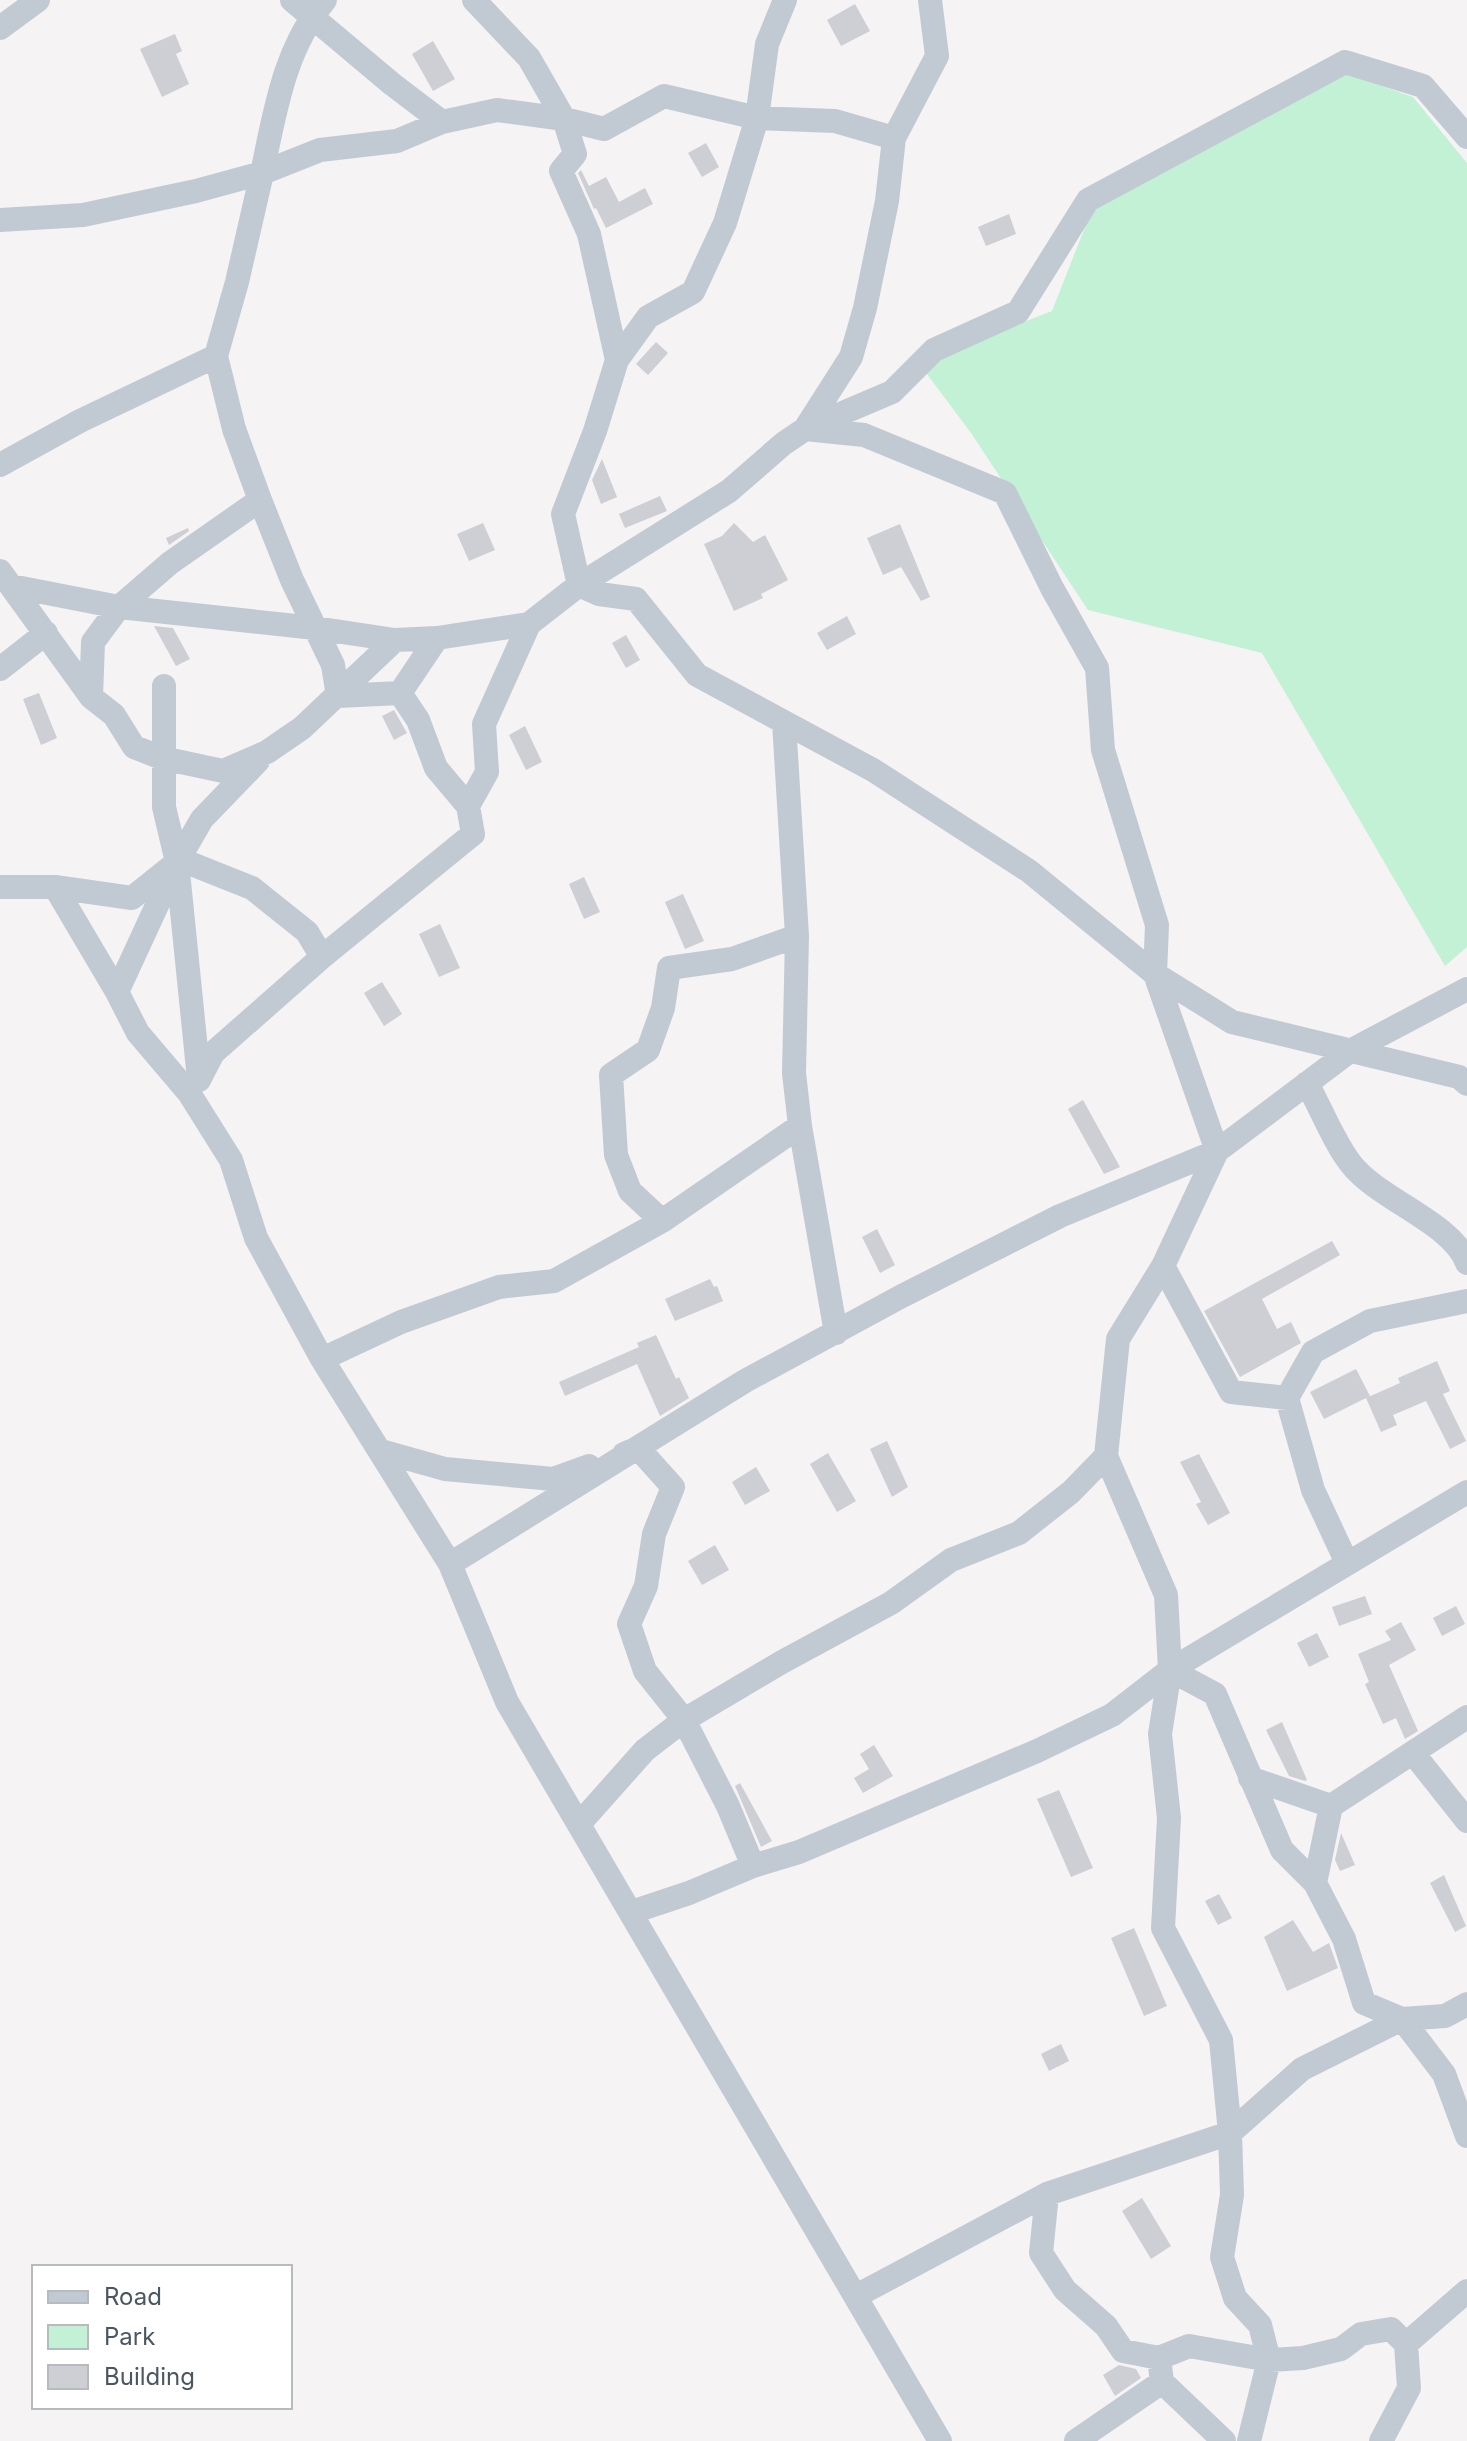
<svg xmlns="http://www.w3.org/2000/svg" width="1467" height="2441" font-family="Inter,sans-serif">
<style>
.green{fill:#c3f1d5}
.building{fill:#cdcfd5}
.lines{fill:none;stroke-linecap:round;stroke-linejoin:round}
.minor{stroke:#c1cad2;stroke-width:24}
</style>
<rect width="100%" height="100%" fill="#f5f3f3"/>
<path class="green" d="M 1345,73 L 1413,97 L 1467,163 L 1467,947 L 1445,966 L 1262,653 L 1088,610 L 971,433 L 921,366 L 959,347 L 1052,311 L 1093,207 Z"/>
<path class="building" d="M 855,4 L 870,31 L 841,46 L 827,20 Z
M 175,34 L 182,51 L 176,54 L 189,84 L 162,97 L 140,49 Z
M 433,41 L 455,79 L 433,91 L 412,54 Z
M 706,143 L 719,167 L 702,177 L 688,153 Z
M 581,170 L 589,186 L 606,177 L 619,202 L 645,188 L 653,204 L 606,228 L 596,208 L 594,209 L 578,173 Z
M 1009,214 L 1016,234 L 986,246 L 978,227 Z
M 656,342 L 668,353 L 648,375 L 636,364 Z
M 602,459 L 617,497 L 601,504 L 592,480 Z
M 660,496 L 667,511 L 625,528 L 619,514 Z
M 483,523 L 495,550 L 469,561 L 457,534 Z
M 734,523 L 753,542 L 765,535 L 788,580 L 761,594 L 763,598 L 734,611 L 704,544 L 722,536 Z
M 900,524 L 930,597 L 921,601 L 901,567 L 883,575 L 867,538 Z
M 188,528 L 189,531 L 169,545 L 166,538 Z
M 847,616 L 856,634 L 827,650 L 817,633 Z
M 154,626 L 173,628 L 190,659 L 176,666 Z
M 626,635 L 640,660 L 626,668 L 612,643 Z
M 39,693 L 57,738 L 41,745 L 23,699 Z
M 394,710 L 407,733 L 394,740 L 382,716 Z
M 525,726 L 542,762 L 526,770 L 509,735 Z
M 584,877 L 600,912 L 584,919 L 569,884 Z
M 683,894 L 704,941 L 685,949 L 665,902 Z
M 440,924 L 460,968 L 439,977 L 419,934 Z
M 382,982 L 402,1014 L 384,1026 L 364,993 Z
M 1083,1100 L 1120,1167 L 1104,1174 L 1068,1109 Z
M 877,1229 L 895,1265 L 880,1273 L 862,1237 Z
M 1332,1241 L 1340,1255 L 1262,1299 L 1277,1329 L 1291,1322 L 1301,1343 L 1240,1377 L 1204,1311 Z
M 710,1279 L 714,1287 L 717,1286 L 723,1301 L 675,1321 L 665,1299 Z
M 656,1335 L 676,1379 L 679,1377 L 689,1398 L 660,1416 L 637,1364 L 565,1396 L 559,1382 L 639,1347 L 637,1343 Z
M 1437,1361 L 1450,1391 L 1443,1394 L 1466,1441 L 1450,1449 L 1426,1401 L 1393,1415 L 1397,1425 L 1381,1432 L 1366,1398 L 1400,1383 L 1398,1378 Z
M 1356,1369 L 1370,1396 L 1324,1419 L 1310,1392 Z
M 887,1441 L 908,1487 L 892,1497 L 870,1449 Z
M 828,1453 L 856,1501 L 837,1512 L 810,1464 Z
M 1199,1454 L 1230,1513 L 1208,1525 L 1196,1504 L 1201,1502 L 1180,1462 Z
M 756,1467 L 770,1491 L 745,1505 L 732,1482 Z
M 715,1545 L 729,1570 L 702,1585 L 688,1561 Z
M 1365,1596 L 1372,1614 L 1339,1626 L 1332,1607 Z
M 1456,1606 L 1465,1624 L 1442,1636 L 1433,1618 Z
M 1401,1622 L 1416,1650 L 1389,1665 L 1418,1731 L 1405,1739 L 1396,1718 L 1383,1724 L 1365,1684 L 1369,1682 L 1358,1654 L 1391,1640 L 1385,1631 Z
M 1317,1633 L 1329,1657 L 1309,1667 L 1297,1643 Z
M 1282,1722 L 1307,1780 L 1305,1781 L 1289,1776 L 1266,1730 Z
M 874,1745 L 893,1776 L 863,1793 L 854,1778 L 869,1769 L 860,1754 Z
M 740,1783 L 772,1841 L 761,1847 L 735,1786 Z
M 1059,1790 L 1093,1868 L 1071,1877 L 1037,1799 Z
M 1341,1833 L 1355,1865 L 1340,1871 L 1335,1860 Z
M 1444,1875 L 1466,1926 L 1455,1932 L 1430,1883 Z
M 1219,1894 L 1232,1918 L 1218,1925 L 1205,1901 Z
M 1293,1920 L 1313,1952 L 1329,1943 L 1338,1968 L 1287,1991 L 1264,1937 Z
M 1134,1928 L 1167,2006 L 1144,2016 L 1111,1938 Z
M 1061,2044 L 1069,2061 L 1049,2071 L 1041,2054 Z
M 1142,2198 L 1171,2246 L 1151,2259 L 1122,2211 Z
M 1119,2365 L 1136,2369 L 1141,2378 L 1115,2396 L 1103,2375 Z"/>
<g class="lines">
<path class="minor" d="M 292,0 L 392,84 L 442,122
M 474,0 L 529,58 L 564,119 L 575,154 L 561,171 L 589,234 L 617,360
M 785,0 L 767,44 L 757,118 L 725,223 L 693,292 L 648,317 L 617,360 L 595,431 L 563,514 L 579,585 L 729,491 L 783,444 L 805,429 L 892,392 L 934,350 L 1018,312 L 1088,200 L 1345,62 L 1423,86 L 1467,137
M 0,28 L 38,0
M 262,173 L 320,150 L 397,141 L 442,122 L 497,110 L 564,119 L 604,129 L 664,96 L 757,118 L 835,121 L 894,138
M 262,173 C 275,112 284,49 325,0
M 0,220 L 83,215 L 196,191 L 262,173 L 237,282 L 216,356 L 234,429 L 260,500
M 0,465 L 80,421 L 216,356
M 0,571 L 91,697 L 114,715 L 134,747 L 162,758 L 223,771 L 267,752 L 302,728 L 395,640 L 437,638 L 529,624 L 579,585 L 599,594 L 636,599 L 697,675 L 873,770 L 1029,871 L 1155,974 L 1232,1022 L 1459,1077 L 1467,1084
M 11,586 L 119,607 L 170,563 L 260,500 L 292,580 L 333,665 L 338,696 L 400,693 L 437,638
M 0,669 L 46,633
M 164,686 L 164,807 L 177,862 L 199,1079
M 400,693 L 418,720 L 436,768 L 468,806
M 91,697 L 93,642 L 119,607 L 315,628 L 395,640
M 784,722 L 797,936 L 794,1073 L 800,1126 L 836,1333
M 179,859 L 252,888 L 307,932 L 322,957
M 0,887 L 55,887 L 132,898 L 172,866
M 55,887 L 117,992 L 138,1033 L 189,1093 L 231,1160 L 256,1238 L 322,1359 L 450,1564 L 507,1702 L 940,2441
M 117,992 L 177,862 L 202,819 L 258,761
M 199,1080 L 213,1053 L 322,957 L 473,834 L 468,806 L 487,772 L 484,724 L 529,624
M 1307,1083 C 1320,1107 1335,1144 1351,1164 C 1379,1200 1453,1223 1467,1263
M 662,1221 L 630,1191 L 616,1155 L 611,1075 L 648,1050 L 663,1008 L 669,968 L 732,959 L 797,936
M 1163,1266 L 1231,1392 L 1287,1398
M 322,1359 L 401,1322 L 499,1287 L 554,1281 L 662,1221 L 800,1126
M 381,1451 L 445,1469 L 553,1479 L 589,1466
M 624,1454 L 638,1448 L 673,1487 L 654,1534 L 646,1586 L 629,1624 L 645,1671 L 684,1720 L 728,1806 L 753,1866
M 1347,1563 L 1313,1490 L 1287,1398 L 1313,1352 L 1370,1321 L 1467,1301
M 450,1564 L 745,1381 L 902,1296 L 1060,1216 L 1217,1151 L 1155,974 L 1157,925 L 1103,750 L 1097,668 L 1052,588 L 1005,493 L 864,435 L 805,429 L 851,357 L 865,308 L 887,201 L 894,138 L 937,56 L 930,0
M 1170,1670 L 1215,1694 L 1282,1850 L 1315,1883 L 1344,1939 L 1364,2003 L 1402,2019 L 1444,2074 L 1467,2136
M 1413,1753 L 1467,1821
M 1250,1778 L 1331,1806
M 580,1823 L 645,1750 L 684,1720 L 782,1662 L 891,1603 L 951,1560 L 1019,1533 L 1071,1492 L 1106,1456
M 1315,1883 L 1331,1806 L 1467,1717
M 632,1912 L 689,1893 L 753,1866 L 799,1852 L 1037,1751 L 1112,1715 L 1170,1670 L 1467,1492
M 1047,2194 L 1041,2253 L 1065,2290 L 1106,2326 L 1123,2351 L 1159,2358
M 856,2296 L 1047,2194 L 1230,2133 L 1302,2069 L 1402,2019 L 1445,2016 L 1467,2004
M 1076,2441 L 1162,2382
M 1224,2441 L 1162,2382 L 1159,2358 L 1189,2346 L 1269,2360 L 1303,2358 L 1341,2349 L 1361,2334 L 1391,2329 L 1406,2344
M 1249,2441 L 1269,2360 L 1260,2325 L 1235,2298 L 1222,2257 L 1232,2195 L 1230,2133 L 1221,2040 L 1163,1928 L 1169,1818 L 1160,1734 L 1170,1670 L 1166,1595 L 1106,1456 L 1118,1339 L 1163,1266 L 1217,1151 L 1350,1051 L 1467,989
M 1381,2441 L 1409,2388 L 1406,2344 L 1467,2291"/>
</g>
<rect x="32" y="2265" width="260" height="144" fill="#ffffff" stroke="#b7bbc0" stroke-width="2"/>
<rect x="48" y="2291" width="40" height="12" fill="#c1cad2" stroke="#b7bbc0" stroke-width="2"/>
<text x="104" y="2305" font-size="24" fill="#4a5661">Road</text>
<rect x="48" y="2325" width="40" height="24" fill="#c3f1d5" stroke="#b7bbc0" stroke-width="2"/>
<text x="104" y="2345" font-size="24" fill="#4a5661">Park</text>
<rect x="48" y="2365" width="40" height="24" fill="#cdcfd5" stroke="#b7bbc0" stroke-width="2"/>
<text x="104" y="2385" font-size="24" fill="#4a5661">Building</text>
</svg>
